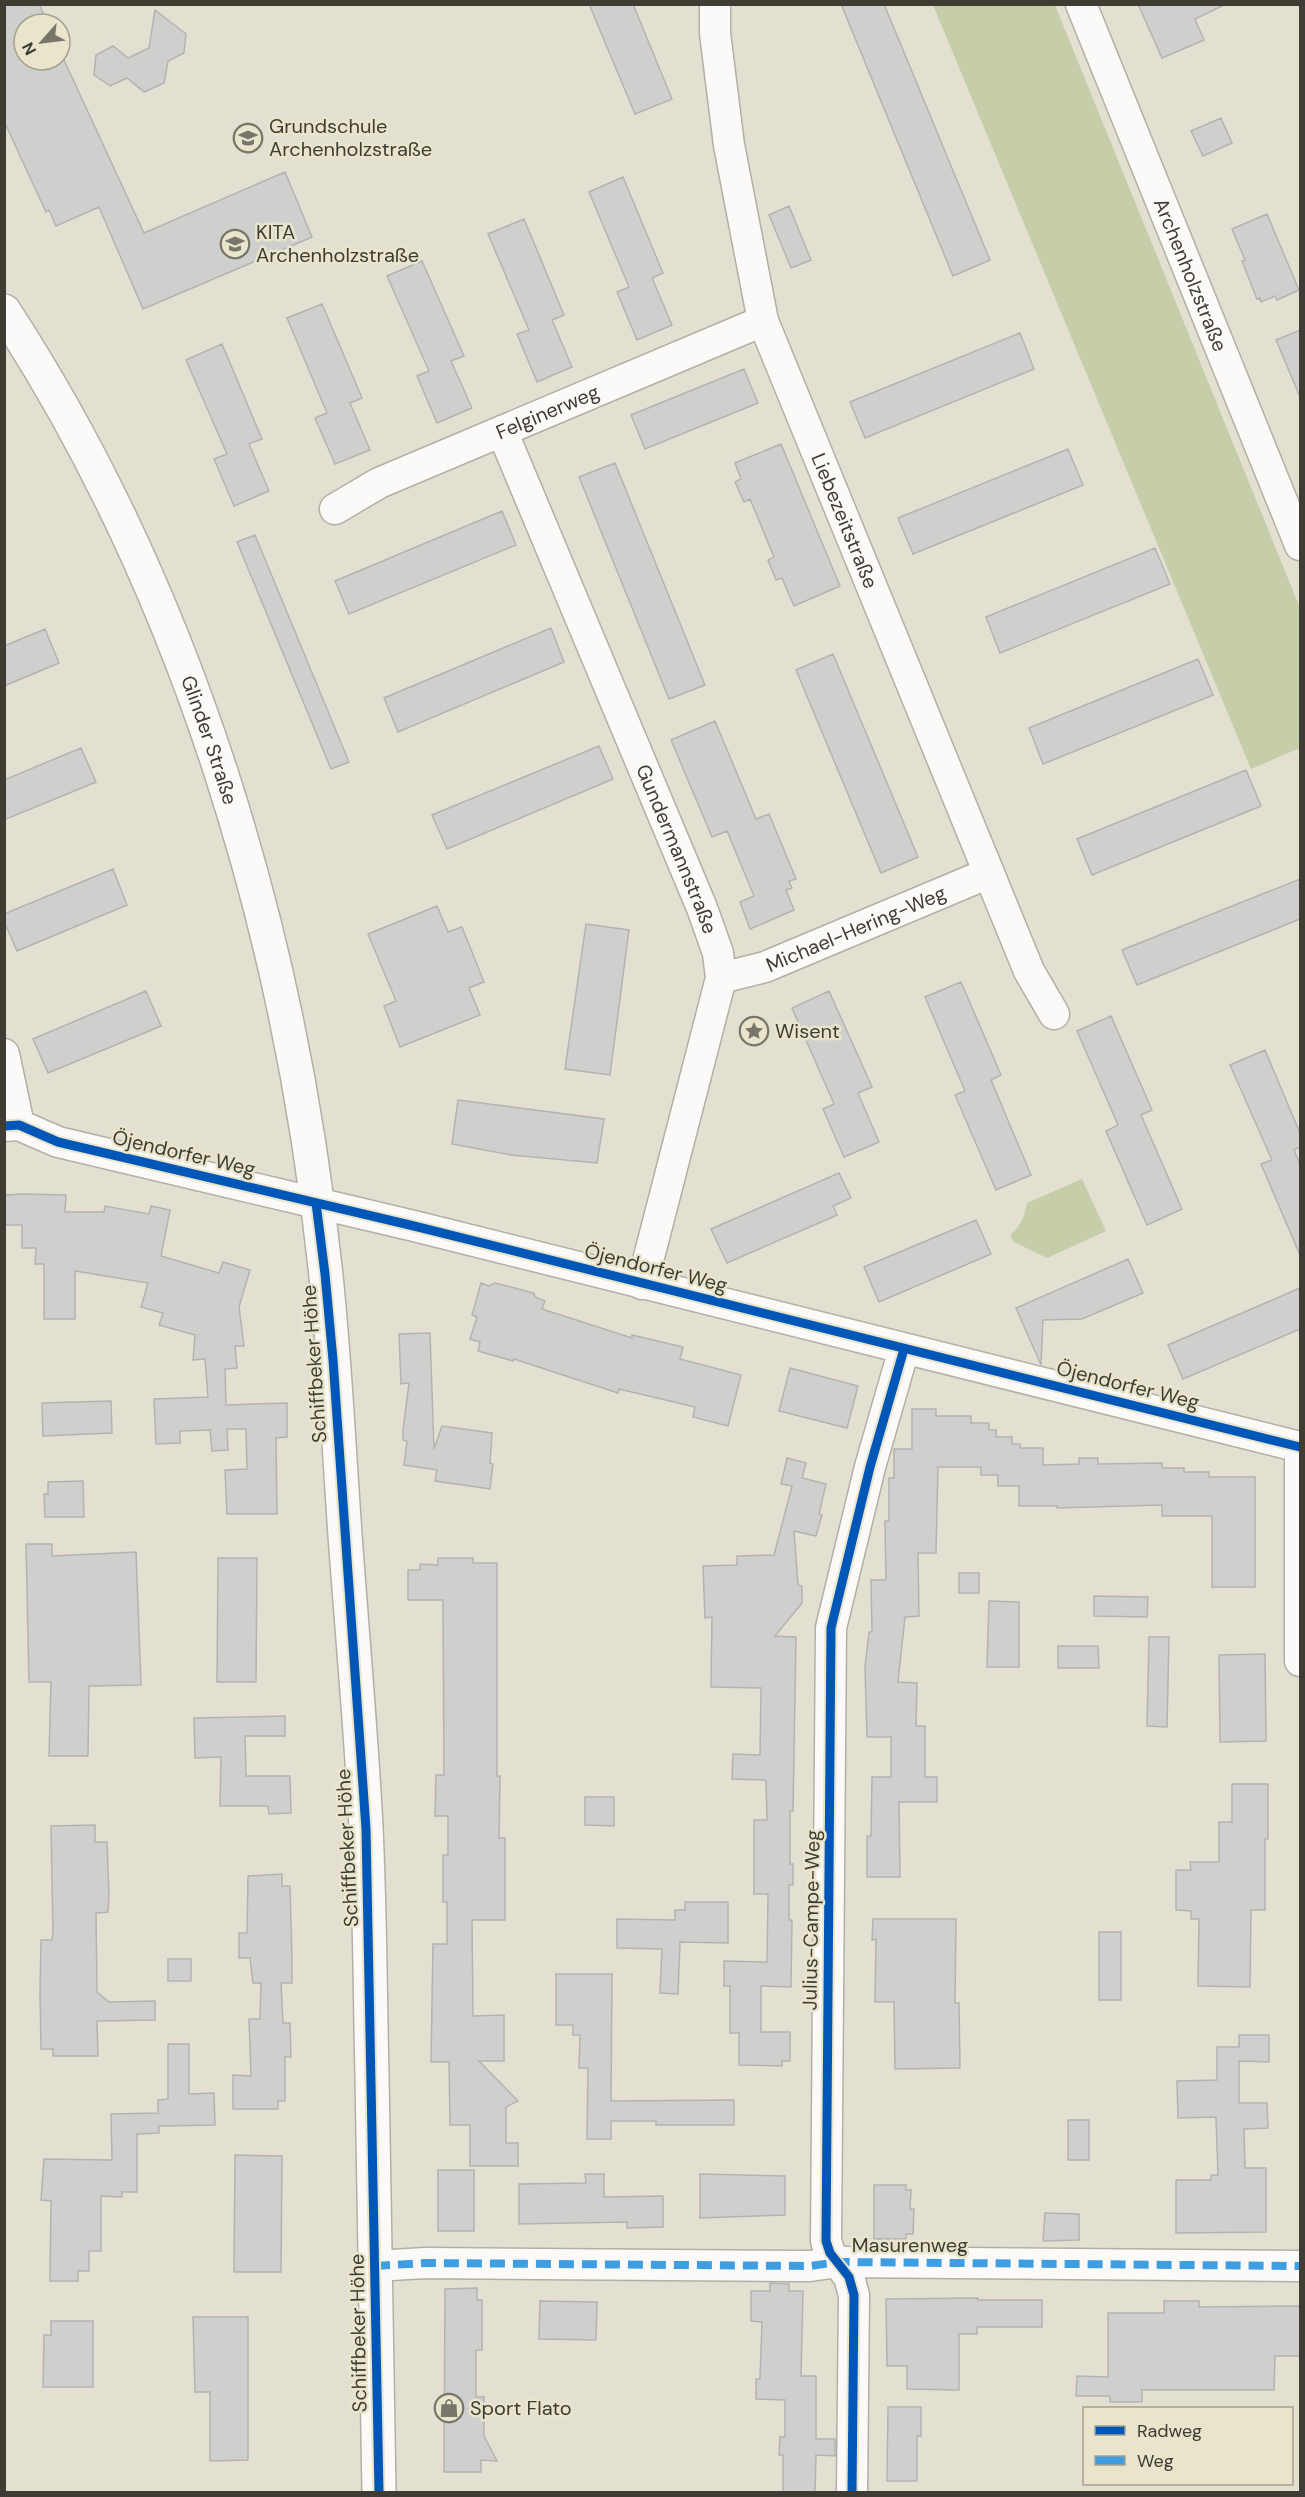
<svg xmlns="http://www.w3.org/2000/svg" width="1305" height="2497" font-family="'DM Sans',sans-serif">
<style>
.green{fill:#c5cea9}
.building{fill:#cfcfcd;stroke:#b5b3b2;stroke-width:1.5}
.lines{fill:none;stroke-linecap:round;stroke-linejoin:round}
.minor-casing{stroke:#b2afa4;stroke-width:33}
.major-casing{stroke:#b2afa4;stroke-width:36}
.minor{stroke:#fbfaf8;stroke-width:30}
.major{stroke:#fbfaf8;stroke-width:33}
.quiet{stroke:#3f9ee2;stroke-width:8;stroke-dasharray:15 8;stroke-linecap:butt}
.cycleway-casing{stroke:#e9e4cc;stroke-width:13}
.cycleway{stroke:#0057b8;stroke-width:9}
.labels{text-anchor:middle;stroke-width:5;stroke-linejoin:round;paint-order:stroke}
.poi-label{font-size:20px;fill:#3e3c33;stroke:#e9e4cc;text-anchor:start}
.street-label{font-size:20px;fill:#3e3c33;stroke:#e9e4cc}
</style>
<rect width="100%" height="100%" fill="#e3e0d2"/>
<path class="green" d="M 933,5 L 1055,5 L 1300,608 L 1300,748 L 1251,769 Z
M 1082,1179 L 1106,1231 L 1047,1258 L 1014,1242 L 1010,1235 C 1021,1226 1024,1217 1027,1203 Z"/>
<path class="building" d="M 4,4 L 39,4 L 48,24 L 24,24 L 24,60 L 64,60 L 144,233 L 285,172 L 312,237 L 143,309 L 99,207 L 56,226 L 49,210 L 46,212 L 4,121 Z
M 589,4 L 633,4 L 672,99 L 635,114 Z
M 841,4 L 884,4 L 990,260 L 953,276 Z
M 1138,4 L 1226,4 L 1195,19 L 1204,40 L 1162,58 Z
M 155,10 L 186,34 L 184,53 L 168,61 L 164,83 L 144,92 L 127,78 L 110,86 L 94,75 L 96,55 L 113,46 L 128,58 L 149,48 Z
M 1221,118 L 1232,143 L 1203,156 L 1191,131 Z
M 623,177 L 663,273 L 652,278 L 672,325 L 637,340 L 617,292 L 629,287 L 589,192 Z
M 789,206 L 811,260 L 791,268 L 769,215 Z
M 1267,214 L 1299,290 L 1277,300 L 1275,296 L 1261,302 L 1260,298 L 1257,299 L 1242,261 L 1245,260 L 1232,229 Z
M 524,219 L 564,315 L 552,320 L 572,367 L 537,382 L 517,334 L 529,330 L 488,234 Z
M 422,261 L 464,356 L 451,361 L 472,408 L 437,423 L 417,376 L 429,371 L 387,276 Z
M 322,304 L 362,398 L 350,403 L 370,450 L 335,464 L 315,418 L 327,413 L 287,318 Z
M 1300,330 L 1300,397 L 1276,340 Z
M 1020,333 L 1034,369 L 865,438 L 850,402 Z
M 222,344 L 262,439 L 249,444 L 269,491 L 234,506 L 214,459 L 227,454 L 186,360 Z
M 744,369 L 758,403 L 645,449 L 631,415 Z
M 781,444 L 840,586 L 794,606 L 782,578 L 776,580 L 768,560 L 774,557 L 750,499 L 744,502 L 735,482 L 741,479 L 735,463 Z
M 1068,449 L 1083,485 L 913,554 L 898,518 Z
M 615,463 L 705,685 L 669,699 L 579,477 Z
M 502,511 L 516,545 L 349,614 L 335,581 Z
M 255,535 L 349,762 L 331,769 L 237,542 Z
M 1155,548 L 1170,584 L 1000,653 L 986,617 Z
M 551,628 L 564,662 L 398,732 L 384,698 Z
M 45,629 L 59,663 L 4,686 L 4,646 Z
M 833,654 L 918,857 L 881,873 L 796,670 Z
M 1198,659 L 1213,695 L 1043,764 L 1029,728 Z
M 715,721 L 756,819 L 769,814 L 796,879 L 789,881 L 792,888 L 786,890 L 794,910 L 750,929 L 740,902 L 754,896 L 727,831 L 712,837 L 671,740 Z
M 599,746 L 613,779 L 447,849 L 432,815 Z
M 81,748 L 96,782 L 4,820 L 4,780 Z
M 1246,770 L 1261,806 L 1092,875 L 1077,839 Z
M 113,869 L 127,905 L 17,951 L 4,921 L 4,914 Z
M 1300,879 L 1300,919 L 1137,985 L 1122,950 Z
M 437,906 L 448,932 L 462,927 L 484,982 L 469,988 L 480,1015 L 400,1047 L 384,1006 L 396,1001 L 368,934 Z
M 586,924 L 629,930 L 610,1075 L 565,1069 Z
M 961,982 L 1001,1075 L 991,1080 L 1031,1175 L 996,1190 L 955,1095 L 965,1091 L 925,997 Z
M 146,991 L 161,1026 L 48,1073 L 33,1039 Z
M 829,991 L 872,1087 L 858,1093 L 879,1142 L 844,1157 L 823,1109 L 834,1104 L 792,1008 Z
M 1111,1016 L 1152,1110 L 1141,1115 L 1182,1209 L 1147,1225 L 1106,1131 L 1118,1125 L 1077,1031 Z
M 1265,1050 L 1300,1133 L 1300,1147 L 1294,1150 L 1300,1164 L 1300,1255 L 1261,1164 L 1272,1160 L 1230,1065 Z
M 458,1100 L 604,1119 L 597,1163 L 511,1155 L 452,1144 Z
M 839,1173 L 851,1198 L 833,1206 L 837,1215 L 727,1263 L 711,1229 Z
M 23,1194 L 66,1195 L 65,1212 L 104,1212 L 105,1206 L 149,1214 L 151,1206 L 170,1210 L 161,1256 L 219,1273 L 223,1262 L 250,1270 L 239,1307 L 244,1346 L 235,1346 L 237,1368 L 225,1369 L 226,1405 L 287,1403 L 287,1437 L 276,1438 L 277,1514 L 227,1514 L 225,1470 L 247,1469 L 246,1429 L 227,1429 L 228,1450 L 212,1451 L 210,1430 L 180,1431 L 180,1443 L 156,1444 L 154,1399 L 208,1397 L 205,1359 L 193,1360 L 195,1335 L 159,1325 L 163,1313 L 141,1307 L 148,1283 L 75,1271 L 75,1319 L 44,1319 L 44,1264 L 35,1264 L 36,1248 L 22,1248 L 22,1225 L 4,1225 L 4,1195 Z
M 976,1220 L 991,1254 L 879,1302 L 864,1267 Z
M 1128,1259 L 1143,1293 L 1082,1319 L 1043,1320 L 1041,1365 L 1016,1308 Z
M 481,1283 L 489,1286 L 495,1283 L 534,1293 L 535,1297 L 545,1301 L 542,1309 L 632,1338 L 632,1335 L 683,1347 L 680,1359 L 741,1375 L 728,1426 L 693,1417 L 695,1407 L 619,1389 L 618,1393 L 514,1359 L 513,1361 L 478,1351 L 480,1342 L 470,1339 L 477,1317 L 472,1315 Z
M 1300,1288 L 1300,1329 L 1183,1379 L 1168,1345 Z
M 430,1333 L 434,1449 L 442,1426 L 492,1433 L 490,1463 L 493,1464 L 490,1489 L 435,1481 L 437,1470 L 404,1465 L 407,1441 L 403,1440 L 403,1430 L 409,1383 L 401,1384 L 399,1334 Z
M 790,1368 L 858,1386 L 847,1428 L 779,1411 Z
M 111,1401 L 112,1433 L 43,1436 L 42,1403 Z
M 912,1409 L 936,1409 L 936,1416 L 971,1416 L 971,1423 L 989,1423 L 989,1430 L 996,1430 L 996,1437 L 1012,1437 L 1012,1444 L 1020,1444 L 1020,1448 L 1043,1448 L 1043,1465 L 1079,1464 L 1079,1458 L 1098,1458 L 1098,1464 L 1162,1463 L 1162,1468 L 1184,1468 L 1184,1472 L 1209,1472 L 1209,1477 L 1255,1477 L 1255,1587 L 1212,1587 L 1212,1516 L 1162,1516 L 1162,1505 L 1057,1508 L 1057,1506 L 1019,1506 L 1019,1486 L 998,1486 L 998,1475 L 981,1475 L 981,1467 L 938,1467 L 936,1553 L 918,1553 L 919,1616 L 905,1617 L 898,1682 L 917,1683 L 916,1726 L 925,1726 L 925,1777 L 937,1777 L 937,1802 L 899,1802 L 900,1877 L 867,1877 L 867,1836 L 871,1836 L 872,1777 L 891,1777 L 891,1737 L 867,1737 L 865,1667 L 869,1632 L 872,1632 L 871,1580 L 886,1580 L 885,1521 L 889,1521 L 889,1478 L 894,1478 L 894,1449 L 912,1449 Z
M 787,1458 L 806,1463 L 802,1478 L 826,1484 L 819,1514 L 822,1515 L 816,1536 L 794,1531 L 798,1585 L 802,1586 L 802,1603 L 775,1636 L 796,1637 L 793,1811 L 790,1811 L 790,1864 L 793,1864 L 793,1885 L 789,1885 L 789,1920 L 792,1920 L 791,1987 L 761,1986 L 761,2032 L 790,2032 L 790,2061 L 782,2061 L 782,2066 L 739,2065 L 739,2033 L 730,2033 L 730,1986 L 724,1986 L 724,1961 L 767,1962 L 768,1894 L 754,1894 L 754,1820 L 767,1820 L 766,1780 L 732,1779 L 733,1754 L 760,1755 L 761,1688 L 711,1687 L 712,1617 L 705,1618 L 703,1566 L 737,1565 L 737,1556 L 774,1555 L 792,1486 L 781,1484 Z
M 83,1481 L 84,1517 L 45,1517 L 44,1494 L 48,1494 L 48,1482 Z
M 26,1544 L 52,1544 L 52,1556 L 136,1552 L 141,1685 L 89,1686 L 88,1756 L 49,1756 L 51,1682 L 29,1682 Z
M 218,1558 L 257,1558 L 256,1682 L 217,1682 Z
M 438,1558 L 473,1558 L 473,1563 L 497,1563 L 497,1776 L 500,1776 L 499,1838 L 505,1838 L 505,1920 L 472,1920 L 473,2016 L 504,2015 L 504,2061 L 479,2061 L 518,2101 L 506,2107 L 506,2143 L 518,2143 L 518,2166 L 470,2166 L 470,2125 L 450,2125 L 449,2062 L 431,2062 L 433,1944 L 447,1944 L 447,1902 L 443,1902 L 443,1855 L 448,1855 L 448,1816 L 435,1816 L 436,1775 L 444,1775 L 443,1600 L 408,1600 L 408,1570 L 420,1570 L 420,1564 L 438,1565 Z
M 959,1573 L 979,1573 L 979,1593 L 959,1593 Z
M 1094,1596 L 1148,1597 L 1147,1617 L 1094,1616 Z
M 989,1601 L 1019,1602 L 1019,1667 L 987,1667 Z
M 1149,1637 L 1169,1637 L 1167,1727 L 1147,1726 Z
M 1058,1646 L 1098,1646 L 1099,1668 L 1058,1668 Z
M 1265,1654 L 1266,1741 L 1220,1742 L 1219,1655 Z
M 285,1716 L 285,1736 L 245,1736 L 246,1776 L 290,1776 L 291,1813 L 269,1814 L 268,1806 L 220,1806 L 221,1757 L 195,1758 L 194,1718 Z
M 1232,1784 L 1268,1784 L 1268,1839 L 1265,1839 L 1265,1910 L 1251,1910 L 1250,1987 L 1198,1986 L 1199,1919 L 1191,1919 L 1191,1911 L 1176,1910 L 1176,1870 L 1191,1870 L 1190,1862 L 1219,1862 L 1219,1822 L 1232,1822 Z
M 585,1797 L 614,1797 L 614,1826 L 585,1825 Z
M 95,1825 L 95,1842 L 107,1842 L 109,1895 L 108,1912 L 96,1913 L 97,1992 L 109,2002 L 155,2001 L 155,2020 L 97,2021 L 98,2056 L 53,2056 L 53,2049 L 41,2049 L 40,1993 L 41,1940 L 52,1940 L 53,1932 L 51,1826 Z
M 282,1874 L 282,1886 L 290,1886 L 292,1957 L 292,1983 L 281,1983 L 283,2023 L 290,2023 L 291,2057 L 285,2057 L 285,2101 L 278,2101 L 278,2109 L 233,2109 L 233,2075 L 251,2076 L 249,2019 L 260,2019 L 261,1983 L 253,1983 L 250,1958 L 239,1958 L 239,1933 L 247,1933 L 248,1876 Z
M 685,1902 L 728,1902 L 728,1943 L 680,1942 L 678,1994 L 660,1993 L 662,1949 L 617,1948 L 617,1919 L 675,1920 L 675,1910 L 685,1910 Z
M 873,1919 L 956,1919 L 955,2003 L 959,2003 L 960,2068 L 895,2069 L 894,2002 L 875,2002 L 876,1939 L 872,1940 Z
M 1099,1932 L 1121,1932 L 1121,2000 L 1099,2000 Z
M 168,1959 L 191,1959 L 191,1981 L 168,1981 Z
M 556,1974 L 612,1974 L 611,2101 L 734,2100 L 734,2125 L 656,2125 L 656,2121 L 611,2121 L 611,2139 L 587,2139 L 588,2068 L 579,2068 L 580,2035 L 573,2035 L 573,2025 L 556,2025 Z
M 1239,2035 L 1269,2035 L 1269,2062 L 1239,2061 L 1239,2103 L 1267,2103 L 1268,2128 L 1244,2129 L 1245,2168 L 1266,2168 L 1266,2232 L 1176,2233 L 1176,2180 L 1211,2180 L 1211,2175 L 1218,2175 L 1216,2117 L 1178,2118 L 1177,2081 L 1217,2080 L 1217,2047 L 1239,2047 Z
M 168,2044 L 189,2044 L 189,2094 L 214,2093 L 215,2125 L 159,2126 L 159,2133 L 137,2134 L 137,2192 L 122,2192 L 122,2197 L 101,2196 L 101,2251 L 89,2251 L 89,2271 L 78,2271 L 78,2281 L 50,2281 L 51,2201 L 41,2200 L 44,2159 L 112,2160 L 111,2114 L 158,2113 L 158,2100 L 168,2099 Z
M 1068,2120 L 1089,2120 L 1089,2160 L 1068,2160 Z
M 235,2155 L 282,2156 L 281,2272 L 234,2272 Z
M 438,2170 L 474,2170 L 474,2231 L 438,2231 Z
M 585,2174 L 604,2174 L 604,2197 L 663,2196 L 663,2227 L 627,2228 L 627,2222 L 519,2224 L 519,2184 L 586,2183 Z
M 700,2174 L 785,2176 L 785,2215 L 700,2218 Z
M 874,2185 L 906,2185 L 906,2190 L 911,2190 L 910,2209 L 914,2209 L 913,2234 L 906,2234 L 906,2239 L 874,2239 Z
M 1045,2213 L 1079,2214 L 1079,2240 L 1043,2241 Z
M 770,2283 L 789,2284 L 789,2291 L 803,2291 L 801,2376 L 816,2376 L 816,2439 L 835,2439 L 835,2456 L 816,2455 L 815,2493 L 783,2493 L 783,2455 L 779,2455 L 780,2437 L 785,2437 L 785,2400 L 756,2399 L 756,2379 L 760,2379 L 762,2322 L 751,2321 L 751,2291 L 770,2291 Z
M 477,2288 L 477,2300 L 482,2300 L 482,2350 L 476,2350 L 476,2397 L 484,2397 L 484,2436 L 497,2461 L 481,2460 L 481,2472 L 444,2472 L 445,2289 Z
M 978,2298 L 978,2300 L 1042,2300 L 1042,2327 L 977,2327 L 977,2334 L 959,2334 L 959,2390 L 907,2389 L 907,2366 L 887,2366 L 886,2299 Z
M 540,2301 L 597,2302 L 596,2340 L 539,2339 Z
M 1164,2301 L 1199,2301 L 1199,2307 L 1300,2306 L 1300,2356 L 1275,2356 L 1274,2390 L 1142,2390 L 1142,2402 L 1110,2402 L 1110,2396 L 1076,2396 L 1077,2376 L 1108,2377 L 1108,2313 L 1164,2313 Z
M 193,2317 L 248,2317 L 248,2460 L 210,2461 L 210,2392 L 195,2392 Z
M 51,2321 L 93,2321 L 93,2387 L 43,2387 L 44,2335 L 51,2335 Z
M 888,2407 L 921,2407 L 921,2436 L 917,2436 L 917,2481 L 887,2481 Z"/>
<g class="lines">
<g class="minor-casing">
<g id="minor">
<path id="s1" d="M 715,4 L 715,33 L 729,145 L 763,321 L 1029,971 L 1054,1014"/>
<path id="s2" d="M 1081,4 L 1300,545"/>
<path id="s3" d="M 502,431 L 702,908 L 718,953 L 721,978 L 642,1284"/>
<path id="s4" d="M 335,509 L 379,483 L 763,321"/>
<path id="s5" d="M 721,978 L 765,967 L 989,873"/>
<path d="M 4,1054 L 19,1125"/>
<path d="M 4,1126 L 19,1125 L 58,1142 L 414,1226 L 1300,1447"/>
<path d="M 1300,1447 L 1300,1661"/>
<path d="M 375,2266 L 425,2263 L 810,2266 L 838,2262 L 1300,2266"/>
<path d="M 852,2492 L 854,2295 L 849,2277 L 830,2253 L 826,2241 L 831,1628 L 870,1467 L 904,1349"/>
</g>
</g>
<g class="major-casing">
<g id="major">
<path id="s6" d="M 4,311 C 190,596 291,940 326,1276 C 335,1362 339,1449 345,1535 C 352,1632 361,1730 366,1827 C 370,1910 370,1993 372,2075 C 374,2214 376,2353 379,2492"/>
</g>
</g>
<use href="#minor" class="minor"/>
<use href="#major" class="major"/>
<path class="quiet" d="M 375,2266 L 425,2263 L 810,2266 L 838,2262 L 1300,2266"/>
<g class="cycleway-casing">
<path id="cycleway" d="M 4,1126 L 19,1125 L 58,1142 L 414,1226 L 1300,1447
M 316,1203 L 325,1274 L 333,1360 L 366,1829 L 379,2492
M 852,2492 L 854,2295 L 849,2277 L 830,2253 L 826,2241 L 831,1628 L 870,1467 L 904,1349"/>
</g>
<use href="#cycleway" class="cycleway"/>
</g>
<defs>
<g id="school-ring" transform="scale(1.5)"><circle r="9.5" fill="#e9e4cc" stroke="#78756b" stroke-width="1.5"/><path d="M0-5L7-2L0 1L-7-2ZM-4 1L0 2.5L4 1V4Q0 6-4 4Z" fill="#78756b"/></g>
<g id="sight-ring" transform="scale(1.5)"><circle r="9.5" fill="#e9e4cc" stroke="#78756b" stroke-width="1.5"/><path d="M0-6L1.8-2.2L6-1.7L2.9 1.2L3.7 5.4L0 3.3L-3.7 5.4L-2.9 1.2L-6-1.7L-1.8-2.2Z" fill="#78756b"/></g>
<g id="shop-ring" transform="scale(1.5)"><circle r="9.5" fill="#e9e4cc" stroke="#78756b" stroke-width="1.5"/><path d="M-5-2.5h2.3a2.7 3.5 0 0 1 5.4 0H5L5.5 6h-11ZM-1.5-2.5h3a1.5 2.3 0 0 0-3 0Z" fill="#78756b"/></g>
</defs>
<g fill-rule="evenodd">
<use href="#school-ring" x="248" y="138"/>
<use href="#school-ring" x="235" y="244"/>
<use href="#sight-ring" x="754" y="1031"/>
<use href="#shop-ring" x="449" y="2408"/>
</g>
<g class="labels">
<g class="poi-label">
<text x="269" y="133">Grundschule<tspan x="269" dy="23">Archenholzstraße</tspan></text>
<text x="256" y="239">KITA<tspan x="256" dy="23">Archenholzstraße</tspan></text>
<text x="775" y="1038">Wisent</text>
<text x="470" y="2415">Sport Flato</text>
</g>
<g class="street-label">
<text dy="7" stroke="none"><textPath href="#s2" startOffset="292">Archenholzstraße</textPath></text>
<text dy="7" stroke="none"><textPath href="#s4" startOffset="234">Felginerweg</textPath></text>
<text dy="7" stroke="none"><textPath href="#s1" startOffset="537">Liebezeitstraße</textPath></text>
<text dy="7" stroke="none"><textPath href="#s6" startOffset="477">Glinder Straße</textPath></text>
<text dy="7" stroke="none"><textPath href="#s3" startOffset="453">Gundermannstraße</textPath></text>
<text dy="7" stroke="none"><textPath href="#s5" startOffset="144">Michael-Hering-Weg</textPath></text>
<text transform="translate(184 1153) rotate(13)" y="7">Öjendorfer Weg</text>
<text transform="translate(656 1268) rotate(14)" y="7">Öjendorfer Weg</text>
<text transform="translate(314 1364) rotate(-94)" y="7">Schiffbeker Höhe</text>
<text transform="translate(1128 1385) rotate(14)" y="7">Öjendorfer Weg</text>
<text transform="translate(347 1848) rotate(-93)" y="7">Schiffbeker Höhe</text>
<text transform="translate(811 1920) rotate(-89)" y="7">Julius-Campe-Weg</text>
<text x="910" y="2252">Masurenweg</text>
<text transform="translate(358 2333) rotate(-91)" y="7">Schiffbeker Höhe</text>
</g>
</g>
<rect width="1305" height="2497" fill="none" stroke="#3e3c33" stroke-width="12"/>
<rect x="1083" y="2407" width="210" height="78" fill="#e9e4cc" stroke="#a5a18f" stroke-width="1.5"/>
<rect x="1095" y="2426" width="30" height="9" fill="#0057b8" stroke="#a5a18f" stroke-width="1.5"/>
<text x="1137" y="2437" font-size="18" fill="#3e3c33">Radweg</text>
<rect x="1095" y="2456" width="30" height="9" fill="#3f9ee2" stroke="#a5a18f" stroke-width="1.5"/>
<text x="1137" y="2467" font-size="18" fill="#3e3c33">Weg</text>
<g transform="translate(42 42) rotate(242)"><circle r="28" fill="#e9e4cc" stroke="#a5a18f" stroke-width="1.5"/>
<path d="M0-4.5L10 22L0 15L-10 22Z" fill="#78756b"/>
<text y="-9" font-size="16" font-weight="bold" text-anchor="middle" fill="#3e3c33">N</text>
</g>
</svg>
